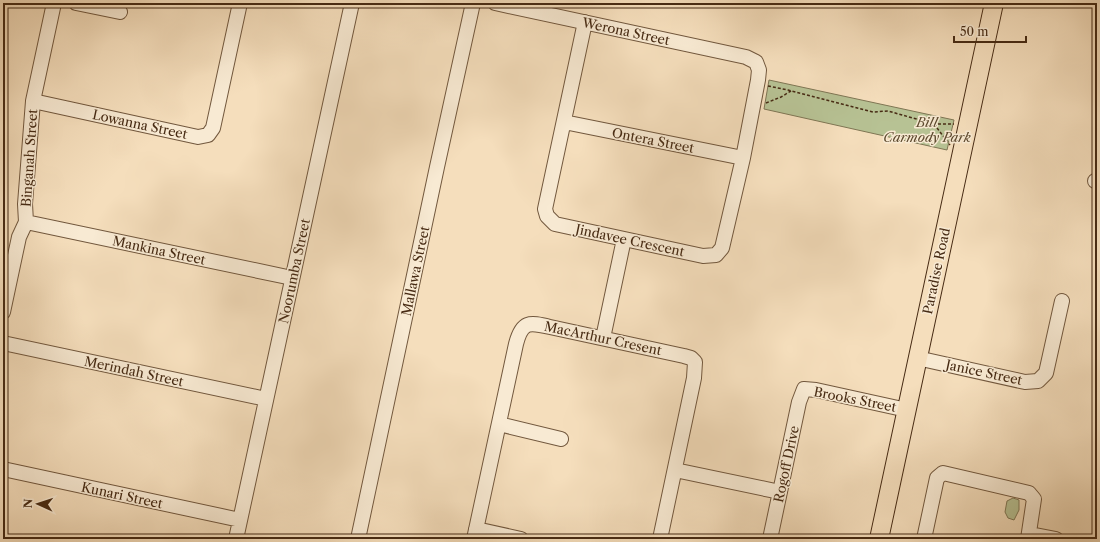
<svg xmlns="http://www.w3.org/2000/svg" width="1100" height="542" font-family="'Libre Caslon Text',serif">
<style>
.green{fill:#b7c294;stroke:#7f7654}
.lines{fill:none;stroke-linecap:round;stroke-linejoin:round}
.minor-casing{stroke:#72583e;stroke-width:16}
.major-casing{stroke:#472b14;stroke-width:20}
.path{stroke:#472b14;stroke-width:1.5;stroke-dasharray:3 2;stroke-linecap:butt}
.minor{stroke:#f8ead3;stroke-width:14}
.major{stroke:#f5debc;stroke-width:18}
.labels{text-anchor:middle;stroke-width:3;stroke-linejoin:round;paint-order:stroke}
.street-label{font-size:13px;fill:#472b14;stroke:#f8ead3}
.park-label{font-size:13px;font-style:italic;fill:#5d492e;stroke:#f8ead3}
</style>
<rect width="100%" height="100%" fill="#f5debc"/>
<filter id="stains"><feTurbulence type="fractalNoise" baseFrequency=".005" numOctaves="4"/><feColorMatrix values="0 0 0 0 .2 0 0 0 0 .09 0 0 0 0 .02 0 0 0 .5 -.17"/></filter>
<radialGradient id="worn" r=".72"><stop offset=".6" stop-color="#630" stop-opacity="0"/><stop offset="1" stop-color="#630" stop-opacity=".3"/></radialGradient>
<path class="green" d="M 769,80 L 954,120 L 947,150 L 764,109 Z
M 1013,498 L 1019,500 L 1019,510 L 1014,520 L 1008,518 L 1005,512 L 1007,501 Z"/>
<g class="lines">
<g class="minor-casing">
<path id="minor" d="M 76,3 L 120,12
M 495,3 L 746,57 L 756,62 L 759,70 L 758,80 L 743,158 L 722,248 L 716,255 L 703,256 L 555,224 L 547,216 L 545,209 L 585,22
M 33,101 L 198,137 L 208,135 L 213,128 L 240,3
M 564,122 L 743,158
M 1095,181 L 1097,181
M 26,222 L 292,278
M 3,312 L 19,237 L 26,222 L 25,204 L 33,101 L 54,3
M 603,338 L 624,239
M 3,343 L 266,399
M 917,358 L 1025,382 L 1038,381 L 1046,373 L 1062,301
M 499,424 L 561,439
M 3,469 L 240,520
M 675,470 L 780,492
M 476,529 L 521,539
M 1030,534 L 1056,539
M 236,539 L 352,3
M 358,539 L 437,167 L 473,3
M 474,539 L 516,344 C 522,321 529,322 550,327 L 684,356 L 691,358 L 695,362 L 694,378 L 660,539
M 770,539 L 799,402 L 804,389 L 816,390 L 907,410
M 924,539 L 937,478 L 943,473 L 1029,493 L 1034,499 L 1028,539"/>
</g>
<g class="major-casing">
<path id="major" d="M 879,539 L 994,3"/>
</g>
<path class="path" d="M 768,86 L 788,90 L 873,112 L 888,111 L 934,124 L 954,124
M 766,103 L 781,97 L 791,91
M 934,124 L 950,145"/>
<use href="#minor" class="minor"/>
<use href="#major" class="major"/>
</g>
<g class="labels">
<g class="street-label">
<text transform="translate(626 31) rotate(12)" y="5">Werona Street</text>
<text transform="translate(140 124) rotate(12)" y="5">Lowanna Street</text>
<text transform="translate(653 140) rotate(11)" y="5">Ontera Street</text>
<text transform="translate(29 158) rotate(-86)" y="5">Binganah Street</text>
<text transform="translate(630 240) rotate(12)" y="5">Jindavee Crescent</text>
<text transform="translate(159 250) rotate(12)" y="5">Mankina Street</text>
<text transform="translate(294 271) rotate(-78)" y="5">Noorumba Street</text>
<text transform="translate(415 271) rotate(-78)" y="5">Mallawa Street</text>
<text transform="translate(936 271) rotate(-78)" y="5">Paradise Road</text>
<text transform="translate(603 338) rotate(12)" y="5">MacArthur Cresent</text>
<text transform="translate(134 371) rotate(12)" y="5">Merindah Street</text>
<text transform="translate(984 372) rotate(12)" y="5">Janice Street</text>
<text transform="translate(855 399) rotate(11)" y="5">Brooks Street</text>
<text transform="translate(786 464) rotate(-78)" y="5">Rogoff Drive</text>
<text transform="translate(122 495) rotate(12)" y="5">Kunari Street</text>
</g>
<g class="park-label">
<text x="927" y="127">Bill<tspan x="927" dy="15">Carmody Park</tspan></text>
</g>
</g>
<rect width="1100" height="542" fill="none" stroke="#f5debc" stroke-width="16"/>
<rect x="4" y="4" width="1092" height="534" fill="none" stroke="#472b14" stroke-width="2"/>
<rect x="8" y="8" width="1084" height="526" fill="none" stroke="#472b14"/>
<g transform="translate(38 504) rotate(273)" stroke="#f8ead3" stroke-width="3" paint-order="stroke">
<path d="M0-3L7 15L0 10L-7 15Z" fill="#472b14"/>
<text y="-6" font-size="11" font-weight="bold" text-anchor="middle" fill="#472b14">N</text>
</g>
<path d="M954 36v6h72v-6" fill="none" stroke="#472b14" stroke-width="2"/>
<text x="960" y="36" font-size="12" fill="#472b14" stroke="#f8ead3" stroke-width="3" paint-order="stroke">50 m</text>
<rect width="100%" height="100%" filter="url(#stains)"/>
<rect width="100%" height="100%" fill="url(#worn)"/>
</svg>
